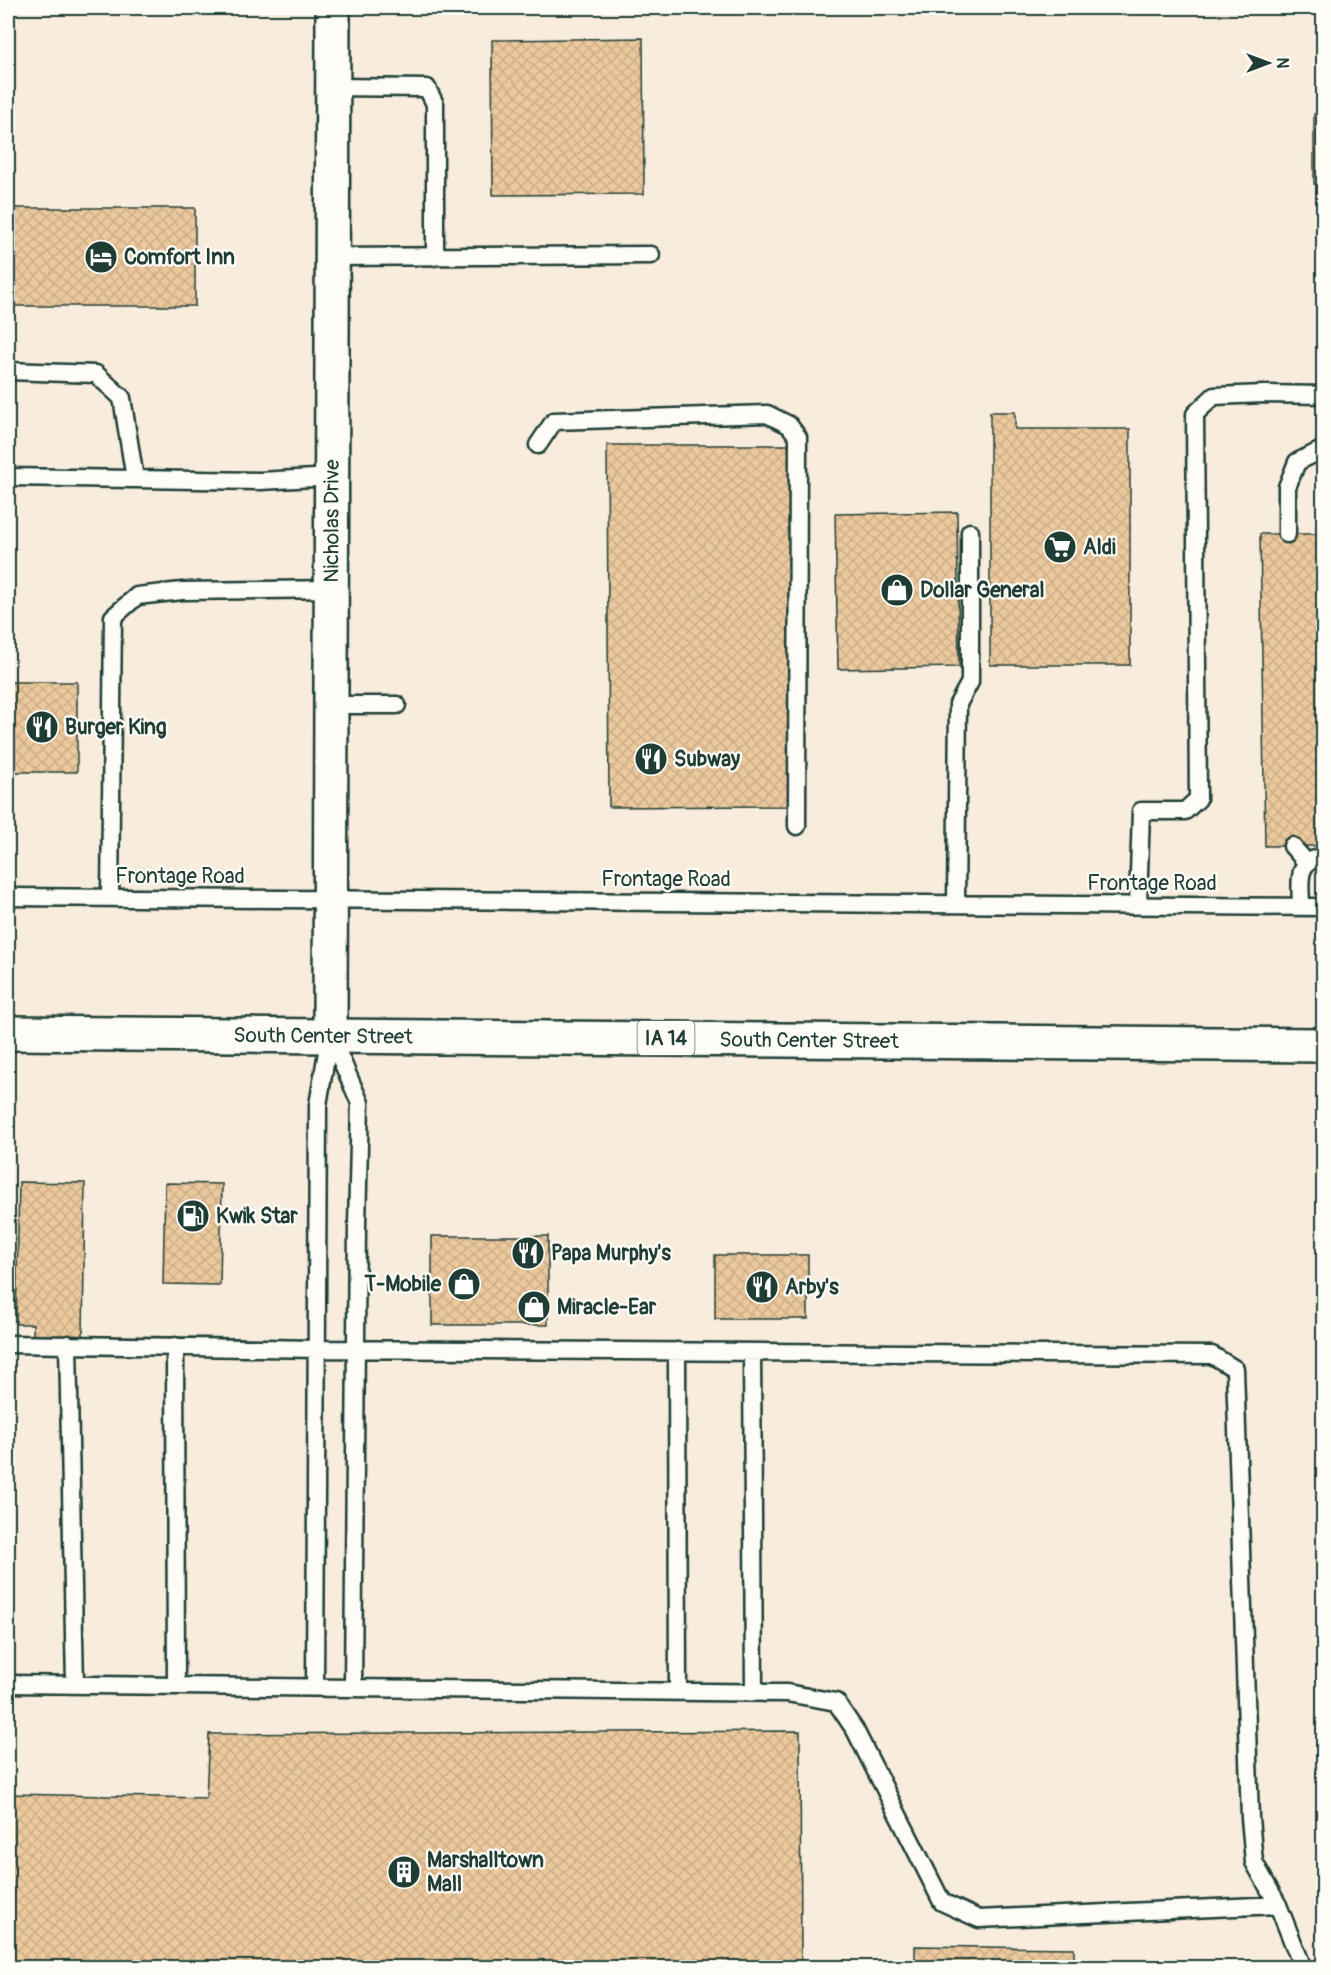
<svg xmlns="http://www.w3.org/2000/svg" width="1331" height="1975" font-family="Pangolin,sans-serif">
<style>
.building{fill:url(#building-cross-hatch);stroke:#1f3d34;stroke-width:1.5}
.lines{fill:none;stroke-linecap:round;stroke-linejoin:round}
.lane-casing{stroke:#1f3d34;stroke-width:21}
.street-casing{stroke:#1f3d34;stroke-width:38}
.primary-casing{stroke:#1f3d34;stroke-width:38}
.lane{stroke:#fdfcf7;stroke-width:16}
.street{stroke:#fdfcf7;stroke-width:33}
.primary{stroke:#fdfcf7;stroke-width:33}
.labels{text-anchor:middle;stroke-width:4.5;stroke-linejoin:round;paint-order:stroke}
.shield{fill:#fdfcf7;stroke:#62766e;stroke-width:1.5}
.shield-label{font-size:20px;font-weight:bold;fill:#1f3d34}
.poi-label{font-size:21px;font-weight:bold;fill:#1f3d34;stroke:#fdfcf7;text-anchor:start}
.street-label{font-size:21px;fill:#1f3d34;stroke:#fdfcf7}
</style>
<defs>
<pattern id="building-cross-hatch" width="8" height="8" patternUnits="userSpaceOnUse" patternTransform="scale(1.5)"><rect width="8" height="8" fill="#ecc89d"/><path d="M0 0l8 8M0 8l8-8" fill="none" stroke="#caad88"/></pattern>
</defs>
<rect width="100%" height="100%" fill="#f8ecdc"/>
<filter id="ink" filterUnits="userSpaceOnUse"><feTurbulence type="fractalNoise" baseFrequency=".0167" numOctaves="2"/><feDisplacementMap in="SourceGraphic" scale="12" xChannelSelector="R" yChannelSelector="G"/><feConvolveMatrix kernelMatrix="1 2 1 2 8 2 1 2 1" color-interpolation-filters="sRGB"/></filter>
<g filter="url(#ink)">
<path class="building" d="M 643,38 L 644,194 L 493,195 L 492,40 Z
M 1314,114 L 1324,114 L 1324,184 L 1314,184 Z
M 8,208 L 195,208 L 195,306 L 8,306 Z
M 990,412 L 1015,412 L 1015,429 L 1130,429 L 1130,665 L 990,665 Z
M 607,445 L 791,445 L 792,806 L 609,807 Z
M 957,512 L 959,667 L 838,669 L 835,514 Z
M 1260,534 L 1324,534 L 1324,846 L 1265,846 Z
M 8,682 L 77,682 L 77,772 L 8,772 Z
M 19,1182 L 85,1183 L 83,1338 L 33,1338 L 33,1324 L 16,1324 Z
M 165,1183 L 222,1184 L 220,1285 L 163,1284 Z
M 432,1236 L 548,1236 L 548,1325 L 432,1325 Z
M 715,1255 L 808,1255 L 808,1319 L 715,1319 Z
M 800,1731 L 801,1964 L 915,1964 L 915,1946 L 1074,1948 L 1074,1968 L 8,1968 L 8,1794 L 206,1798 L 209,1734 Z"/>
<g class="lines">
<g class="lane-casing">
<path id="lane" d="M 333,87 L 427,88 L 435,104 L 435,257
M 333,257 L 651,255
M 8,371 L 96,374 L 122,398 L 135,479
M 538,445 L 554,421 L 767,414 L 789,425 L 798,437 L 797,826
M 8,477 L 260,481 L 332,477
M 1287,534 L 1287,487 L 1297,462 L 1324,449
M 332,705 L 397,705
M 1292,846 L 1306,862
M 8,897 L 1324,907
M 110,898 L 113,617 L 137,596 L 182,591 L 332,589
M 956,904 L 958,704 L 970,682 L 970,532
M 1138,905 L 1141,811 L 1185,811 L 1198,799 L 1195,414 L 1214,396 L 1264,394 L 1324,395
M 1301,906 C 1301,885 1294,858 1324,858
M 330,1034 L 360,1103 L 357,1225 L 353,1687
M 8,1344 L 317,1349 L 1212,1355 L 1235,1369 L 1250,1818 L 1254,1862 L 1278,1905 L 1303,1968
M 68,1344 L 75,1685
M 175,1346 L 176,1685
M 677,1351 L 678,1691
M 752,1352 L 754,1692
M 8,1684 L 787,1693 L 836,1702 L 855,1730 L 942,1902 L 979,1919 L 1278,1905
M 315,1687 L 318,1105 L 330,1034"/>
</g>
<g class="street-casing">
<g id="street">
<path id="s1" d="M 330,1034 L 333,8"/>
</g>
</g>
<g class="primary-casing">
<g id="primary">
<path id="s2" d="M 8,1033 L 1324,1045"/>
</g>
</g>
<use href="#lane" class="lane"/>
<use href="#street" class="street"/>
<use href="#primary" class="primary"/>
</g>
</g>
<defs>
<g id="hotel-disc" transform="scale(1.725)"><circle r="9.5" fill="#1f3d34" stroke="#fdfcf7"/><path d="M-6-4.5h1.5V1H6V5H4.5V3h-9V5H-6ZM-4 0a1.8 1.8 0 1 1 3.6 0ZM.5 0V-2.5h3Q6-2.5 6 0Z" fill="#fff"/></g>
<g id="supermarket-disc" transform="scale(1.725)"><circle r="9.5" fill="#1f3d34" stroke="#fdfcf7"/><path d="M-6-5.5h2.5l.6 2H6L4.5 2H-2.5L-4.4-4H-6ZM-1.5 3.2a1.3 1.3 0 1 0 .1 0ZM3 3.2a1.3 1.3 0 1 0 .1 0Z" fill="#fff"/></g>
<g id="shop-disc" transform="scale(1.725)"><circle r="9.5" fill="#1f3d34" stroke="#fdfcf7"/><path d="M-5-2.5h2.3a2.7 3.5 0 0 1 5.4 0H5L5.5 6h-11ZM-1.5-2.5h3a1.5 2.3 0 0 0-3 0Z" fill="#fff"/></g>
<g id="restaurant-disc" transform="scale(1.725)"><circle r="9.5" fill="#1f3d34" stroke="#fdfcf7"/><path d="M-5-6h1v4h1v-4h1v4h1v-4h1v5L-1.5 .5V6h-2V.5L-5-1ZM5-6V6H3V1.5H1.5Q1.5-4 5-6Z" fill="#fff"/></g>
<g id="fuel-disc" transform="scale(1.725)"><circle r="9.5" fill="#1f3d34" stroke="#fdfcf7"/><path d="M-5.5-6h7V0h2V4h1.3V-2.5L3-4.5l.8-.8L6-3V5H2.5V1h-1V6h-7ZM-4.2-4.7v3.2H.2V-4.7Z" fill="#fff"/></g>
<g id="building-disc" transform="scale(1.725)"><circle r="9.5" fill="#1f3d34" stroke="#fdfcf7"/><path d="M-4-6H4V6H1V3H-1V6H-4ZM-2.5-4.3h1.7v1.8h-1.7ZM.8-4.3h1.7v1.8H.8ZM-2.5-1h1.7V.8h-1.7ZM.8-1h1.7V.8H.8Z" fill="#fff"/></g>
</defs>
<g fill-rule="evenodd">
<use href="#hotel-disc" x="101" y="257"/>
<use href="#supermarket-disc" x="1060" y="547"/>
<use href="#shop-disc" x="897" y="590"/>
<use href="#restaurant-disc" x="42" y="727"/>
<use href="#restaurant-disc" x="651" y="759"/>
<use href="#fuel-disc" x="193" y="1216"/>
<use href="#restaurant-disc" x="528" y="1253"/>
<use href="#shop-disc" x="464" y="1284"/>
<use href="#restaurant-disc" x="762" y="1287"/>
<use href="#shop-disc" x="534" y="1307"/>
<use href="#building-disc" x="404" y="1872"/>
</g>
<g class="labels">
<rect class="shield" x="637.5" y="1021" width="57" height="34" rx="4.5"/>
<g class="shield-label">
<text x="666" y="1045">IA 14</text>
</g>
<g class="poi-label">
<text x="124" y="264">Comfort Inn</text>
<text x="1083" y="554">Aldi</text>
<text x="920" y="597">Dollar General</text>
<text x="65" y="734">Burger King</text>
<text x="674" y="766">Subway</text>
<text x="216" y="1223">Kwik Star</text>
<text x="551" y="1260">Papa Murphy's</text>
<text x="441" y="1291" text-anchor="end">T-Mobile</text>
<text x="785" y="1294">Arby's</text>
<text x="557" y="1314">Miracle-Ear</text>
<text x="427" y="1867">Marshalltown<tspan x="427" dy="24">Mall</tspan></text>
</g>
<g class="street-label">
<text dy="7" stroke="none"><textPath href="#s1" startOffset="513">Nicholas Drive</textPath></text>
<text x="180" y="883">Frontage Road</text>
<text x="666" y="886">Frontage Road</text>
<text x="1152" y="890">Frontage Road</text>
<text dy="7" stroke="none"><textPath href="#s2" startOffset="315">South Center Street</textPath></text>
<text dy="7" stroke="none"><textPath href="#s2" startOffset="801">South Center Street</textPath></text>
</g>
</g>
<rect width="1331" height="1975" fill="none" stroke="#fdfcf7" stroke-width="30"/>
<rect x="15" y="15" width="1301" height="1945" fill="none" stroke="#1f3d34" stroke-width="2" filter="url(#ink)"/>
<g transform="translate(1268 63) rotate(90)" stroke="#fdfcf7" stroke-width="4.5" paint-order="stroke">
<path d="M0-4.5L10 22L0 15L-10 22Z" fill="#1f3d34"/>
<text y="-9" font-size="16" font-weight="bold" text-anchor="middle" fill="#1f3d34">N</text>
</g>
</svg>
